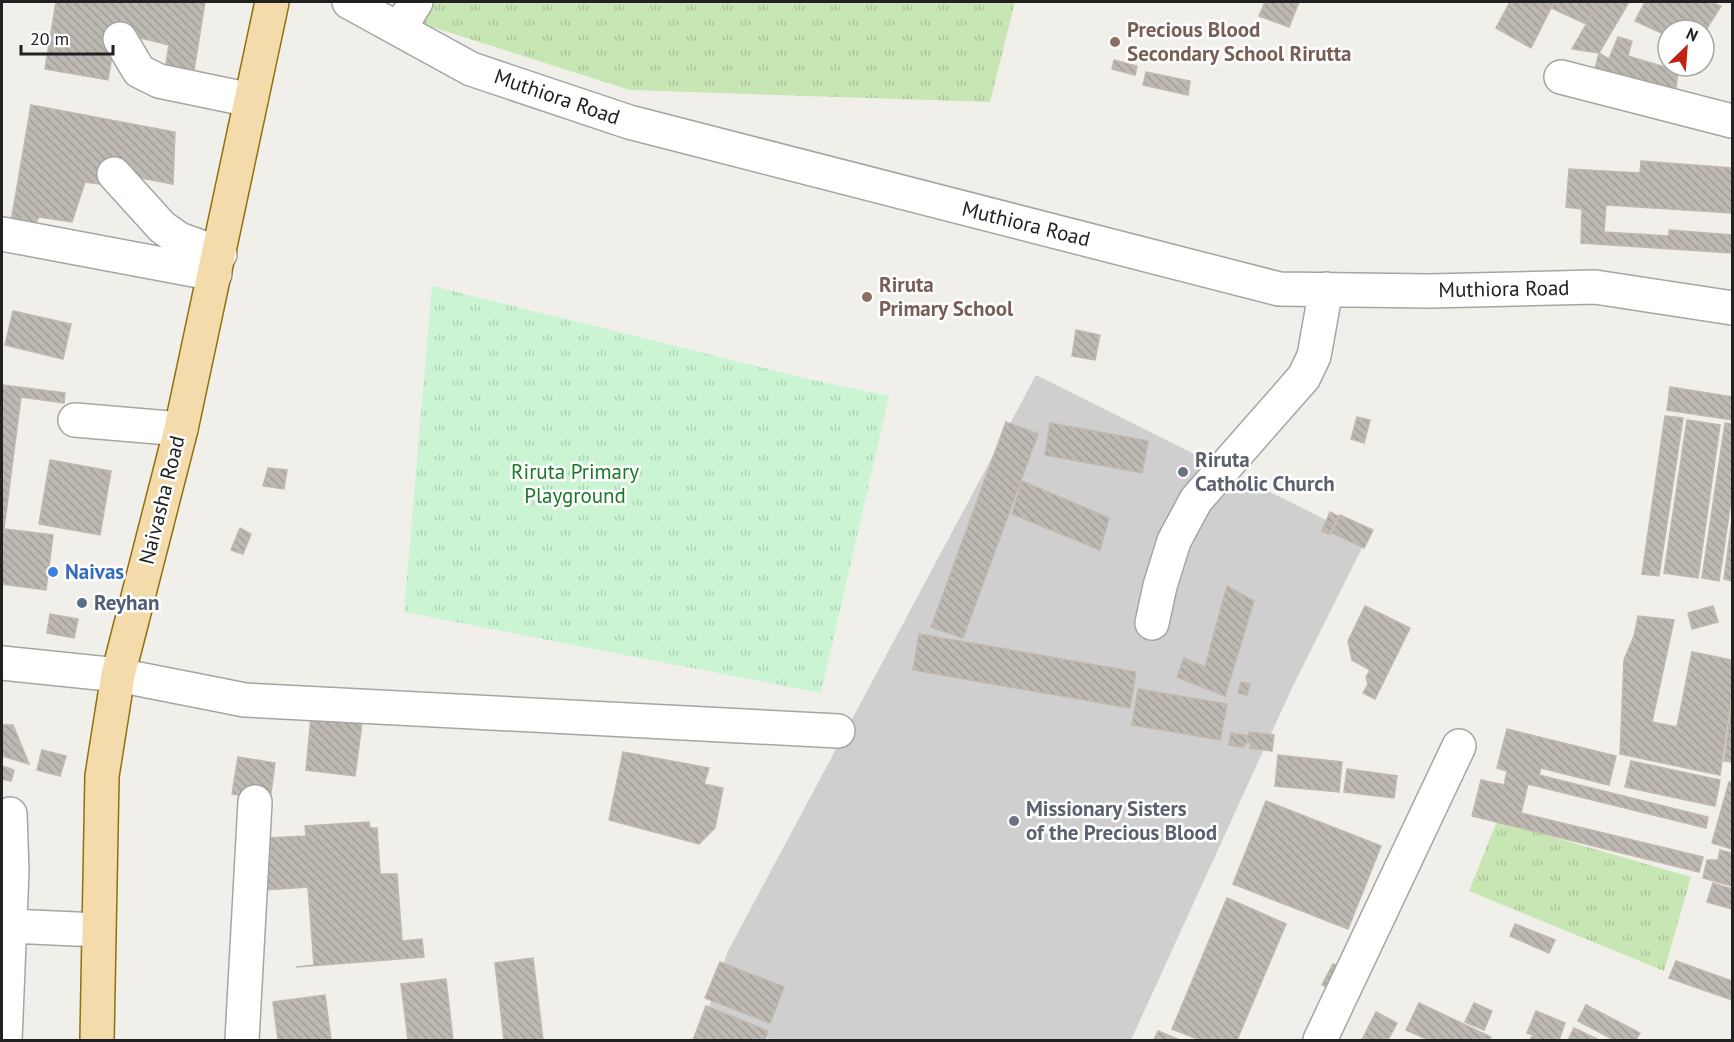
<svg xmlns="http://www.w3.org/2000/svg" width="1734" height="1042" font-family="'PT Sans',sans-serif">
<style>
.religious{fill:#cfcfcf}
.grass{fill:url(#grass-tufts)}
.park{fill:url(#park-tufts)}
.building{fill:url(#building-back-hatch);stroke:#c1b7ad;stroke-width:1.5}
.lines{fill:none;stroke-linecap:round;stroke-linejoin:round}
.minor-casing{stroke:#a5a5a5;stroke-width:36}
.major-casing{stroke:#90700e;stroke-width:36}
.minor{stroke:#fff;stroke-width:33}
.major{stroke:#f4dbab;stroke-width:33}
.education-dot{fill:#8d6e63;stroke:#fff;stroke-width:2}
.worship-dot{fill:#6b7280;stroke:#fff;stroke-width:2}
.shop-dot{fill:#3f7fe0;stroke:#fff;stroke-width:2}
.service-dot{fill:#5c6f8a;stroke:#fff;stroke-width:2}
.labels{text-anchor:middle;stroke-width:5;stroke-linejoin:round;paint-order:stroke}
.education-label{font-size:21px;font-weight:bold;fill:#785e54;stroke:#fff;text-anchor:start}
.street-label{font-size:21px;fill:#212121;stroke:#fff}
.worship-label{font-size:21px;font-weight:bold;fill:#5b616d;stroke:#fff;text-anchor:start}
.park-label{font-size:21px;fill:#177827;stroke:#fff}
.shop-label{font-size:21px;font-weight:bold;fill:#366cbe;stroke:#fff;text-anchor:start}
.service-label{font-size:21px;font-weight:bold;fill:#4e5e75;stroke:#fff;text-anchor:start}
</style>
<defs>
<pattern id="grass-tufts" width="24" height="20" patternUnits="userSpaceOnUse" patternTransform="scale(1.5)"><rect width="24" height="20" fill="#c8e5b4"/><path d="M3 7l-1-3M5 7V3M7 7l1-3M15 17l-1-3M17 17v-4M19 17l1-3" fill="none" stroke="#acc49a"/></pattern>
<pattern id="park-tufts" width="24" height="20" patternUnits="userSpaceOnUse" patternTransform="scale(1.5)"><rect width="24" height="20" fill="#cbf5d2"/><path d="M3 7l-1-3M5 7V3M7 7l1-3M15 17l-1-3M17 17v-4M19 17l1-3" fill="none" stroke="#aed2b4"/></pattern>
<pattern id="building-back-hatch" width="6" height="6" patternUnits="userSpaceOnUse" patternTransform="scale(1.5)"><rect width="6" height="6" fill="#beb8b2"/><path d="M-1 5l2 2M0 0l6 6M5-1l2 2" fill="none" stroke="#a39e99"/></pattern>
</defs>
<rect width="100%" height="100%" fill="#f1efe9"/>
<path class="religious" d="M 1036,375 L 1366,540 L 1291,690 L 1131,1040 L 772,1040 L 707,1013 L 727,953 Z"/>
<path class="grass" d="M 415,2 L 1015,2 L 990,102 L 630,90 L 410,20 Z
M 1497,821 L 1691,877 L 1664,971 L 1469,891 Z"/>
<path class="park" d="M 432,286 L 808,379 L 889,396 L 821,693 L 404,612 Z"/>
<path class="building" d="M 56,2 L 205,2 L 191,89 L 163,81 L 169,45 L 116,32 L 108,80 L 45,69 Z
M 1265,2 L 1299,2 L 1289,27 L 1259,16 Z
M 1510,2 L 1554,2 L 1531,48 L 1496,28 Z
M 1554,2 L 1599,2 L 1586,24 L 1551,8 Z
M 1599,2 L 1629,2 L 1599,53 L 1572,49 Z
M 1645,2 L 1711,2 L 1721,6 L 1704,33 L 1704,30 L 1668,30 L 1668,36 L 1635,21 Z
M 1618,37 L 1632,41 L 1628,56 L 1678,71 L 1675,96 L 1594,73 L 1599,53 L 1609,59 Z
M 1114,60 L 1137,66 L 1135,75 L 1112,69 Z
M 1146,72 L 1190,81 L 1188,95 L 1143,85 Z
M 31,105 L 175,132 L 173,184 L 104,171 L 99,184 L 85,182 L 72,222 L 39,217 L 32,229 L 11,222 Z
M 1641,161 L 1732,168 L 1732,213 L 1606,205 L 1604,232 L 1669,236 L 1669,230 L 1732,235 L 1732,253 L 1581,243 L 1582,209 L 1566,207 L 1569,169 L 1640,173 Z
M 13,311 L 71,324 L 63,359 L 5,345 Z
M 1076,330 L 1100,335 L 1095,360 L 1072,356 Z
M 2,385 L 65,393 L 64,403 L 21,397 L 4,529 L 53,535 L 46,590 L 2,584 Z
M 1670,387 L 1732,397 L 1732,420 L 1667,410 Z
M 1665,416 L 1683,418 L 1659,576 L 1642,574 Z
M 1357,417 L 1370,420 L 1364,443 L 1351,439 Z
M 1687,420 L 1720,425 L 1698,578 L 1664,573 Z
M 1006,422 L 1038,434 L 963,638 L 931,627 Z
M 1050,423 L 1148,441 L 1142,473 L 1045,455 Z
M 1725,423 L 1732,424 L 1732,495 L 1719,581 L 1702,578 Z
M 50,460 L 111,471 L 100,535 L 39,524 Z
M 268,468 L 287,470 L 284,489 L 263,486 Z
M 1022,481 L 1109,518 L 1100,550 L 1012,514 Z
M 1330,512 L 1338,516 L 1329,534 L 1322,531 Z
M 1340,515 L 1373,530 L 1364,548 L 1332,533 Z
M 1732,520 L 1732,581 L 1724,579 Z
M 240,528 L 251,534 L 243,554 L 231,550 Z
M 1227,586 L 1254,601 L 1225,696 L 1177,677 L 1184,658 L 1205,667 Z
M 1365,606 L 1410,628 L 1375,699 L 1363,693 L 1368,684 L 1366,677 L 1370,670 L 1352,660 L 1348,641 Z
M 1713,606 L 1718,622 L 1692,629 L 1688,613 Z
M 50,614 L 78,619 L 74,638 L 47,633 Z
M 1638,616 L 1674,620 L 1652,722 L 1677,727 L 1692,652 L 1732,660 L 1732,690 L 1720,775 L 1620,754 L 1624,660 L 1634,636 Z
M 919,634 L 1136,672 L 1130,708 L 913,670 Z
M 1241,682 L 1250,684 L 1247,695 L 1238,693 Z
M 1138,689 L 1227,704 L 1220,740 L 1132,725 Z
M 1732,701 L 1732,762 L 1724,761 Z
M 311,717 L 362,723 L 355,776 L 306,770 Z
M 2,725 L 13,725 L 29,764 L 2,756 Z
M 1507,729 L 1616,756 L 1609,785 L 1541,768 L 1539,775 L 1708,817 L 1706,828 L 1528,784 L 1521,813 L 1703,857 L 1699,872 L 1472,816 L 1481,780 L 1504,785 L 1507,771 L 1497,768 Z
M 1249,732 L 1274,735 L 1272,751 L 1250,748 L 1251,743 L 1247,742 L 1243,747 L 1229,745 L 1231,733 L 1248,736 Z
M 42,750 L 66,756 L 60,776 L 37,770 Z
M 623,752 L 709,768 L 704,784 L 723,788 L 715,828 L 699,844 L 609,820 Z
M 1278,755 L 1342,762 L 1339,792 L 1275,786 Z
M 238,757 L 275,763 L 270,800 L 232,794 Z
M 1631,761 L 1720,780 L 1715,806 L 1625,787 Z
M 2,766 L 14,770 L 11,781 L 2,779 Z
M 1347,769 L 1397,776 L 1394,798 L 1344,792 Z
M 1729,782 L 1732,783 L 1732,849 L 1712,843 Z
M 1266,801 L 1381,846 L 1348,929 L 1233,884 Z
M 369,822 L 370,828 L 377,828 L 380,874 L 397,874 L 402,941 L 422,939 L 424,957 L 296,967 L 314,965 L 308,887 L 251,891 L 247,839 L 306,836 L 305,826 Z
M 1720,850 L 1732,853 L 1732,886 L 1703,878 L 1707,860 L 1718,860 Z
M 1713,883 L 1732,889 L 1732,909 L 1707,902 Z
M 1227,898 L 1286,924 L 1237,1040 L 1200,1040 L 1172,1029 Z
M 1515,924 L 1555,940 L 1549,953 L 1510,936 Z
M 533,958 L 543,1040 L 504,1040 L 495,963 Z
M 1676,961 L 1732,981 L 1732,1000 L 1669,978 Z
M 720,962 L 784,987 L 770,1023 L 705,998 Z
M 1333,964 L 1347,970 L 1337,992 L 1322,985 Z
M 446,979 L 453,1040 L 408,1040 L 401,984 Z
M 325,995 L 331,1040 L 278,1040 L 273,1002 Z
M 1419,1003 L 1491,1037 L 1489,1040 L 1429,1040 L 1406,1030 Z
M 1474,1003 L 1492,1011 L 1484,1030 L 1465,1022 Z
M 1586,1005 L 1640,1033 L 1636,1040 L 1614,1040 L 1578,1021 Z
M 706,1006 L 768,1031 L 765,1040 L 693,1040 Z
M 1536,1011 L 1565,1023 L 1559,1040 L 1530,1040 L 1533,1035 L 1527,1033 Z
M 1376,1012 L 1397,1023 L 1388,1040 L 1362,1040 Z
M 1574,1028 L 1599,1040 L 1568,1040 Z
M 1158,1031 L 1180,1040 L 1154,1040 Z"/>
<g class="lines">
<g class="minor-casing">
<path id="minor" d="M 349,2 L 471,69 L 629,122 L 1279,289 L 1429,291 L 1595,287 L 1732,308
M 399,29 L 416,2
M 120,39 L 139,71 L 159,81 L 251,100
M 1561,77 L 1732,121
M 114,174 L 162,227 L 179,239 L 220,254
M 2,234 L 215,274
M 75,420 L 181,429
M 1152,623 L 1160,586 L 1174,541 L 1196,500 L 1304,377 L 1314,356 L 1326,289
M 2,663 L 118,675 L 245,700 L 838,731
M 10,926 L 98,930
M 5,1040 L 12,871 L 10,814
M 242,1040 L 255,802
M 1320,1040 L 1459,746"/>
</g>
<g class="major-casing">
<path id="major" d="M 97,1040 L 102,776 L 118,675 L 181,429 L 272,2"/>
</g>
<use href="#minor" class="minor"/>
<use href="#major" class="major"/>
</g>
<g class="education-dot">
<circle cx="1115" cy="42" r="6"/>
<circle cx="867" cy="297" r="6"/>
</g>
<g class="worship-dot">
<circle cx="1183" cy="472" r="6"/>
<circle cx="1014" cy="821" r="6"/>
</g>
<circle class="shop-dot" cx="53" cy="572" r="6"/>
<circle class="service-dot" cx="82" cy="603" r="6"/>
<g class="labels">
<g class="education-label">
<text x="1127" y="37">Precious Blood<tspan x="1127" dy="24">Secondary School Rirutta</tspan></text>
<text x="879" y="292">Riruta<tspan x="879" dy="24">Primary School</tspan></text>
</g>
<g class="street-label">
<text transform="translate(557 97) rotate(19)" y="7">Muthiora Road</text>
<text transform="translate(1026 224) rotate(14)" y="7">Muthiora Road</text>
<text transform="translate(1504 289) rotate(-1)" y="7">Muthiora Road</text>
<text transform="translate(162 500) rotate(-76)" y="7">Naivasha Road</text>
</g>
<g class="worship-label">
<text x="1195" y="467">Riruta<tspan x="1195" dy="24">Catholic Church</tspan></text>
<text x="1026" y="816">Missionary Sisters<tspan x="1026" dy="24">of the Precious Blood</tspan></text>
</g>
<g class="park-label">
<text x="575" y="479">Riruta Primary<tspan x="575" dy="24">Playground</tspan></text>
</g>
<g class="shop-label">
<text x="65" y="579">Naivas</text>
</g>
<g class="service-label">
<text x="94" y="610">Reyhan</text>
</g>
</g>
<rect width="1734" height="1042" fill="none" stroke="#212121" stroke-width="6"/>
<g transform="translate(1686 48) rotate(25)"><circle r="28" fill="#ffffff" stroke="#a6a6a6" stroke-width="1.5"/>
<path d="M0-4.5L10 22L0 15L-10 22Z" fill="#c02213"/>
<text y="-9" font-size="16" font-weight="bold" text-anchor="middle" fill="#212121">N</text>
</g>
<path d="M21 45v9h92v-9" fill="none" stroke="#212121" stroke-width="3"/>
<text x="30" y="45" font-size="18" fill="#212121" stroke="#ffffff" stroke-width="4.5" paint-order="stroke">20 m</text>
</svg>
